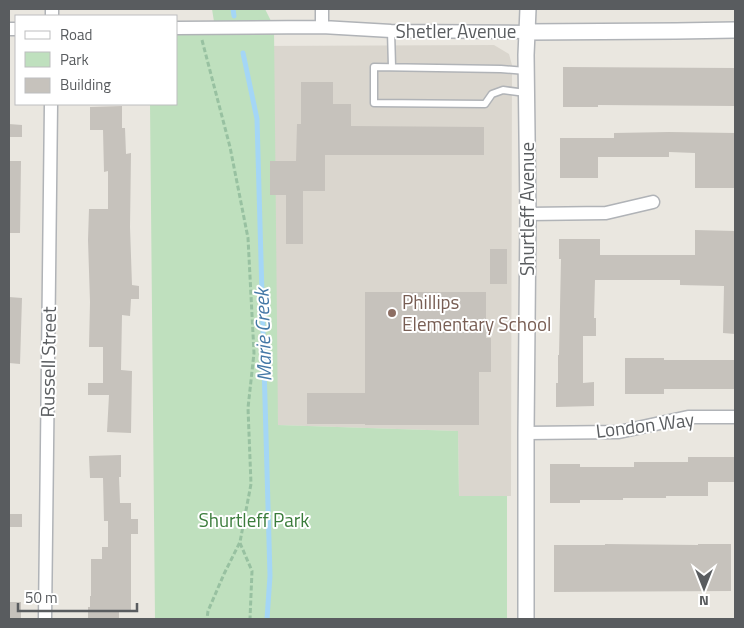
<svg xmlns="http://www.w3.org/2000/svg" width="744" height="628" font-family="'Titillium Web',sans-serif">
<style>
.education{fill:#dad6ce}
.green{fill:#bfe0be}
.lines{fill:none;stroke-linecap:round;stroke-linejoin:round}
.stream{stroke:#a4d6f6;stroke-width:5}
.building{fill:#c6c2bc}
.service-casing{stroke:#b0b3b7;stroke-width:9}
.minor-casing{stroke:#b0b3b7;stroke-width:15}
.tertiary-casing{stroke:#b0b3b7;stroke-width:18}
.path{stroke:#98c1a1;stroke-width:3;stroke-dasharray:5 2.5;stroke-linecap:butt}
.service{stroke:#fff;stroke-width:6}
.minor{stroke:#fff;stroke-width:12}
.tertiary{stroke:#fff;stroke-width:15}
.education-dot{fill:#8d6e63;stroke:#fff;stroke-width:2}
.labels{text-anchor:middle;stroke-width:4;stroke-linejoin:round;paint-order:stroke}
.street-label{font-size:19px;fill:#595c5f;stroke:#fff}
.education-label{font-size:19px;fill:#785e54;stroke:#fff;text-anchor:start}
.park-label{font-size:19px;fill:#3b7c3b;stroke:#fff}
.water-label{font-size:20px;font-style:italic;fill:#4478a6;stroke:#fff}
</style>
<rect width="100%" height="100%" fill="#eae7e0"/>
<path class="education" d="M 494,45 L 509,54 L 512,65 L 511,496 L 459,496 L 458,431 L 278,425 L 257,46 Z"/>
<path class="green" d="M 212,9 L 265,9 L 274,27 L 278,425 L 458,431 L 459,496 L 507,496 L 507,619 L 155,619 L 150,104 L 176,104 L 176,28 L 215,28 Z"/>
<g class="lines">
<path class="stream" d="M 233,9 L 234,16
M 243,53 L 257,119 L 270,576 L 267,619"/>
</g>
<path class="building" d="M 563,67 L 735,68 L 735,106 L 598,105 L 598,107 L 563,107 Z
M 301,82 L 333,82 L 333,104 L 351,104 L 351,126 L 484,127 L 484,155 L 325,155 L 325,191 L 303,191 L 303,244 L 286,244 L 286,195 L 270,195 L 270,161 L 296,161 L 297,124 L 301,124 Z
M 122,106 L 122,128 L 125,128 L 126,154 L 131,153 L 130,227 L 132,285 L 139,286 L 139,299 L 131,299 L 130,316 L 122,315 L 121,370 L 132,371 L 131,433 L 107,432 L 109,395 L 88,395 L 88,383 L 103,383 L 103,347 L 89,347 L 90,302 L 88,240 L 89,209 L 108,209 L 108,171 L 104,172 L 103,130 L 90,130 L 90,107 Z
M 9,124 L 22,125 L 22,137 L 9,137 Z
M 669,132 L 735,133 L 735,188 L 695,188 L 695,153 L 669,152 L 669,157 L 598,157 L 598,178 L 560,178 L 560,138 L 614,138 L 614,133 Z
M 9,161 L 21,161 L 20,233 L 9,233 Z
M 695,230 L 735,231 L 735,334 L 723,333 L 724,286 L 680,285 L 680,280 L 595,280 L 594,318 L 596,318 L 596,336 L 583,336 L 583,383 L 594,382 L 594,406 L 556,407 L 556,383 L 558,383 L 558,355 L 559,355 L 561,259 L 559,259 L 559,239 L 600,239 L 600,255 L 695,255 Z
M 490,249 L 507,249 L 507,284 L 490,284 Z
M 365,292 L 486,292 L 486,338 L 491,338 L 491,372 L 479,372 L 479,425 L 365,425 L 365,424 L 307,424 L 307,393 L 365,393 Z
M 9,297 L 22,298 L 20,364 L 9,363 Z
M 625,358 L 664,358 L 664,360 L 735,360 L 735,389 L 664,389 L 664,394 L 625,394 Z
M 121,455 L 121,477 L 119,477 L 120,503 L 131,503 L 131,519 L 138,519 L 138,534 L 131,534 L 131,610 L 119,610 L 119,619 L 88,619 L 88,607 L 90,607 L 90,596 L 91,596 L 91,559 L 102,559 L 102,547 L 108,547 L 108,521 L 104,521 L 103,478 L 90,478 L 89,456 Z
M 688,457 L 735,457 L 735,482 L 708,482 L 708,496 L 666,496 L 666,498 L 623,498 L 623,500 L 580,500 L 580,503 L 550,503 L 550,464 L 580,464 L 580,467 L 634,467 L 634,462 L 688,462 Z
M 9,514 L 22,514 L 22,527 L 9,527 Z
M 605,544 L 698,545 L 698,544 L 731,544 L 731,591 L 554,592 L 554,545 L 605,545 Z
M 9,602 L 21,602 L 21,619 L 9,619 Z"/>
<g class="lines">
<g class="service-casing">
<path id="service" d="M 391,31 L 392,67
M 526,93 L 503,90 L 492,94 L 485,104 L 374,103 L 374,67 L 501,69 L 526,71"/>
</g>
<g class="minor-casing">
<path id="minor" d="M 52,16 L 52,9
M 322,27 L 322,9
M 176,28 L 322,27 L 391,31 L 527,32
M 9,29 L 16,29
M 528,214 L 606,213 L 653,202
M 526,433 L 619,432 L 688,417 L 735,417
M 45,619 L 51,104"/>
</g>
<g class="tertiary-casing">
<path id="tertiary" d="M 527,32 L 676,31 L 735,30
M 526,619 L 526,433 L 528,214 L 526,55 L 528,9"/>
</g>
<path class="path" d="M 202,40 L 230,147 L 248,238 L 254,353 L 248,408 L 251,484 L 240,542 L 224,574 L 208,611 L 207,619
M 240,543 L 252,571 L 250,619"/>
<use href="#service" class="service"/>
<use href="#minor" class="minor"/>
<use href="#tertiary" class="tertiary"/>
</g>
<circle class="education-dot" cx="392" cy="313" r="5"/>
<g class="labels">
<g class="street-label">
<text x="456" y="38">Shetler Avenue</text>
<text transform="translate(527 209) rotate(-90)" y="7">Shurtleff Avenue</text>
<text transform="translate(48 362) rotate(-89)" y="7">Russell Street</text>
<text transform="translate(645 425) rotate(-7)" y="7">London Way</text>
</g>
<g class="education-label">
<text x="402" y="309">Phillips<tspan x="402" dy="22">Elementary School</tspan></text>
</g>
<g class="park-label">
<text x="254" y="527">Shurtleff Park</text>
</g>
<g class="water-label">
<text transform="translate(263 335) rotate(-92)" y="7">Marie Creek</text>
</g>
</g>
<rect width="744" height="628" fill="none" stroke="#595c5f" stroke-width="20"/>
<rect x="15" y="15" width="162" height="90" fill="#ffffff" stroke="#bdbebf"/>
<rect x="25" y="31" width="25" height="8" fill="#ffffff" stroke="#bdbebf"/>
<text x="60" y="40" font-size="15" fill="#595c5f">Road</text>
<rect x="25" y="52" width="25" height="15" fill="#bfe0be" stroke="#bdbebf"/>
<text x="60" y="65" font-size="15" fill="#595c5f">Park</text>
<rect x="25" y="78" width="25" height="15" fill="#c6c2bc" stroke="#bdbebf"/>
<text x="60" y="90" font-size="15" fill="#595c5f">Building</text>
<g transform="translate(704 588) rotate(180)" stroke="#ffffff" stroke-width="4" paint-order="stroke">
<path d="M0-4L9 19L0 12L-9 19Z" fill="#595c5f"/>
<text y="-8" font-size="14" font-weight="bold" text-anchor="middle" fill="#595c5f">N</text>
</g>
<path d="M18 603v8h119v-8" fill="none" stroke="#595c5f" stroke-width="2.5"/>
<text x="25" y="603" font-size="15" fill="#595c5f" stroke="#ffffff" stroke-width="4" paint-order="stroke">50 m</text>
</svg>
